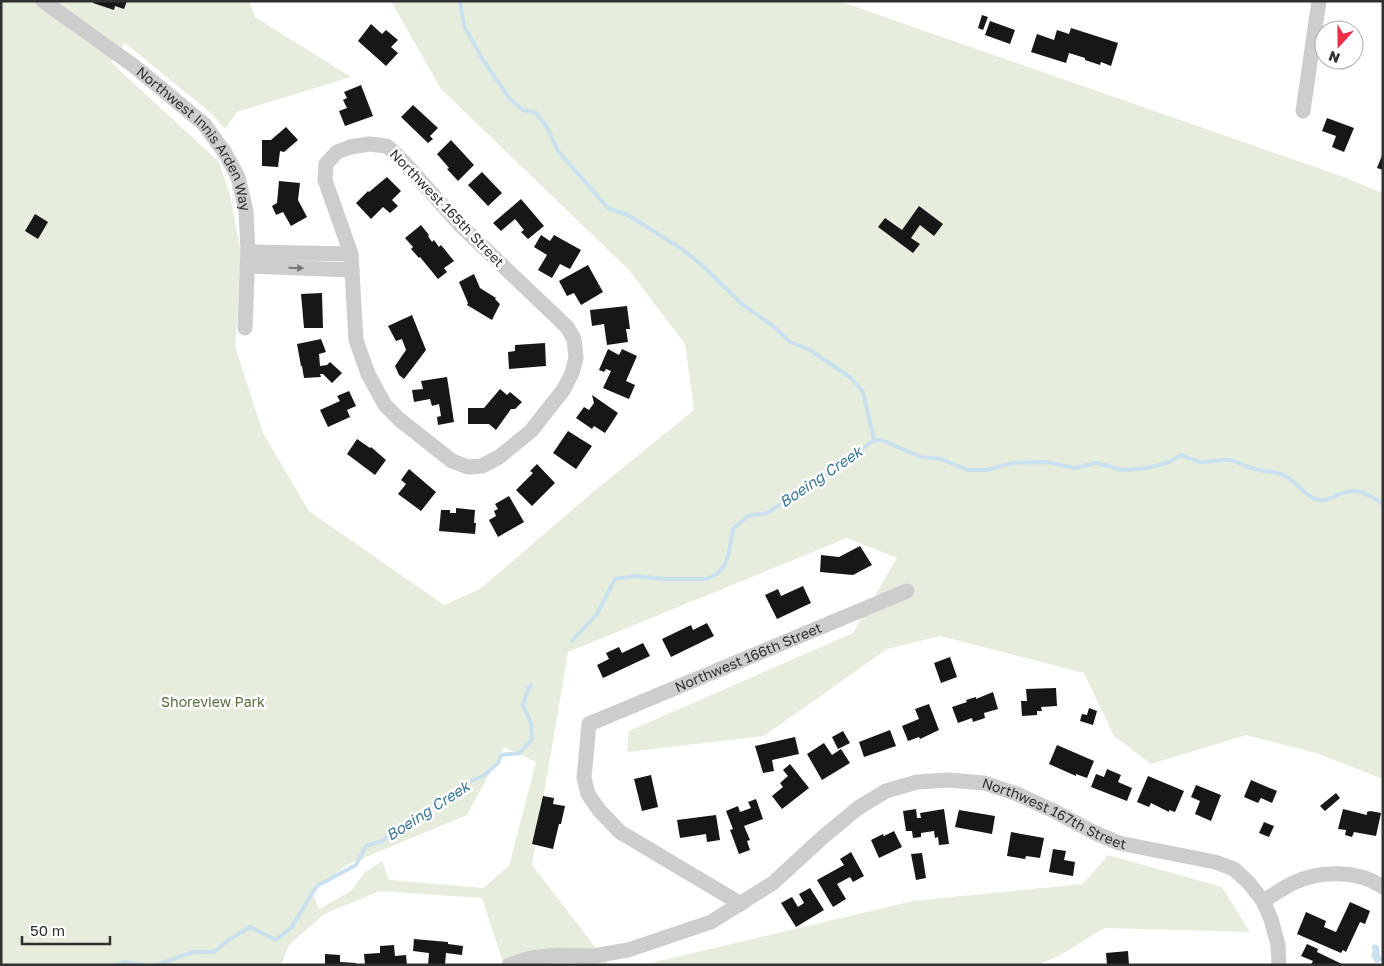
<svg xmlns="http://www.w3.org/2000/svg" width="1384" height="966" font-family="'Golos Text',sans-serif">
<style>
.green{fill:#e7eddd;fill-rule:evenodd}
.water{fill:#c9e1ee}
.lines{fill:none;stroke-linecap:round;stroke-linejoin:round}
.stream{stroke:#c9e1ee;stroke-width:4}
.building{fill:#171717}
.minor{stroke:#cdcdcd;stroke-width:15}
.oneway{fill:#777}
.labels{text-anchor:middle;stroke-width:5;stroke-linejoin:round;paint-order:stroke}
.street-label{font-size:14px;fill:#303030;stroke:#fff}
.park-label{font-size:14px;fill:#556e3b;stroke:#fff}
.water-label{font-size:15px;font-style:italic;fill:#397796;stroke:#fff}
</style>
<rect width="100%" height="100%" fill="#fff"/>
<path class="green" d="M 1,1 L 249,1 L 255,17 L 351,77 L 237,112 L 225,129 L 212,114 L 125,43 L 112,63 L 219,162 L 230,195 L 242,258 L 235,346 L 263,433 L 309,511 L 444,605 L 480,589 L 593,492 L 694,410 L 685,344 L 629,270 L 441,89 L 391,1 L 839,1 L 1341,176 L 1383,193 L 1383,779 L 1316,753 L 1246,735 L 1151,764 L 1114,736 L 1084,673 L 940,636 L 887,649 L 764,736 L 627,752 L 629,731 L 853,633 L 897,558 L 847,538 L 568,652 L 532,865 L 609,965 L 504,965 L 482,898 L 380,891 L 324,914 L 289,945 L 281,965 L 1,965 ZM 504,747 L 536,762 L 509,866 L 483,888 L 389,880 L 382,861 L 365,872 L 351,891 L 319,909 L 312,892 L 347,865 L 467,815 Z
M 1108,855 L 1222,887 L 1250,932 L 1104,928 L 1059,956 L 1036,965 L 642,965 L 913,901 L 1083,884 Z"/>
<path class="water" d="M 1374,944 C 1382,946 1378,949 1380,955 C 1380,957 1382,958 1382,960 L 1378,963 L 1375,962 L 1371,956 L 1373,951 L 1371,947 Z"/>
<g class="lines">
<path class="stream" d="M 460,1 L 464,26 L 483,60 L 510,99 L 523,110 L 535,112 L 547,127 L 558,151 L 608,208 L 628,215 L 682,249 L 703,266 L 742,304 L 773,326 L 790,342 L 810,350 L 851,378 L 863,392 L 874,440
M 572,641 L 597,614 L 615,579 L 635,576 L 664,579 L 706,579 L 717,574 L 724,566 L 728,557 L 733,529 L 748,516 L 767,513 L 850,459 L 874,440 L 882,440 L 921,457 L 941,459 L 968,470 L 987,470 L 1012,463 L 1046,462 L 1075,468 L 1097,463 L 1122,470 L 1148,468 L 1169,462 L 1181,455 C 1187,457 1193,460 1199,462 C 1207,463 1220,459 1230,460 C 1239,462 1246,467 1255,469 C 1263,472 1273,471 1281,474 C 1296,479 1304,497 1319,500 C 1325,501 1332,498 1337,495 C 1357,486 1366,493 1383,504
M 116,965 L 125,962 L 144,965
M 157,965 L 193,952 L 214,952 L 227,941 L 250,927 L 276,940 L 291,928 L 317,886 L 356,865 L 366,846 L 382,841 L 395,830 L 425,810 L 456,794 L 471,781 L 483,776 L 498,763 L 501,755 L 520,753 L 532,739 L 531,723 L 523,705 L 528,689 L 531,685"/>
</g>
<path class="building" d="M 93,1 L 127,1 L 124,9 L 115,6 L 114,10 L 93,3 Z
M 982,15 L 988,17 L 983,30 L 978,28 Z
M 990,21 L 1015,30 L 1010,44 L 985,35 Z
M 371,24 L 382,34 L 386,30 L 398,40 L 391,47 L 398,53 L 386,66 L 358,41 Z
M 1071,28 L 1118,43 L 1111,66 L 1101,62 L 1100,65 L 1085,60 L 1085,58 L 1069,53 L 1066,63 L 1031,52 L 1037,34 L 1054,40 L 1057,30 L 1069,34 Z
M 361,85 L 373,116 L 345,126 L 339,111 L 347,108 L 343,100 L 347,98 L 344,92 Z
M 413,105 L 438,128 L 430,136 L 433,139 L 428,143 L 401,117 Z
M 1327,118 L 1354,128 L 1344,152 L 1332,147 L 1336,136 L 1322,131 Z
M 286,127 L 298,140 L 284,152 L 280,151 L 278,167 L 262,166 L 262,140 L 271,140 Z
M 451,140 L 474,165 L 458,181 L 447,169 L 449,168 L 437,154 Z
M 1383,153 L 1383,170 L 1377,168 Z
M 482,172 L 502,193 L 488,206 L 468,185 Z
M 387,177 L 401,191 L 392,200 L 398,206 L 390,213 L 383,207 L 371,219 L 356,203 L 368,191 L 369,192 Z
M 279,181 L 300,183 L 298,200 L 307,217 L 291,226 L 283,212 L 276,215 L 272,206 L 277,203 Z
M 521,199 L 544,226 L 528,239 L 521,232 L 524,230 L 515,219 L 501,231 L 493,223 Z
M 919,206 L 943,224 L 934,236 L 920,225 L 911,238 L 920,244 L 913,253 L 878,227 L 885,218 L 902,230 Z
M 35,214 L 48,222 L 38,239 L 25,231 Z
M 421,225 L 429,235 L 428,236 L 432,242 L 434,240 L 439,247 L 441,245 L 454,261 L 444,268 L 447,272 L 438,279 L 420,257 L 419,258 L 411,249 L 413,247 L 405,238 Z
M 541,235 L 550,241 L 554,235 L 581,250 L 570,269 L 560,264 L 552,278 L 538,270 L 547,255 L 534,247 Z
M 588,265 L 603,292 L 581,305 L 574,293 L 567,296 L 559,281 Z
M 474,274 L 480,288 L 496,298 L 495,299 L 500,304 L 492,320 L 467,305 L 468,303 L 459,282 Z
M 322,293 L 323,328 L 304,328 L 301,294 Z
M 627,306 L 630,329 L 626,329 L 628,342 L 607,345 L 604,324 L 592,326 L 590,310 Z
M 412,315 L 426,350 L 404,379 L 399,375 L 395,366 L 406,350 L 402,339 L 396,341 L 388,326 Z
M 321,339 L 326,352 L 319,354 L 320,366 L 327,365 L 330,362 L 342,373 L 332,383 L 323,374 L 320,374 L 321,377 L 304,378 L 302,366 L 301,366 L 297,344 Z
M 545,343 L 546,366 L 509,369 L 508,352 L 515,351 L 515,345 Z
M 608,349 L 619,355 L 622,349 L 637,356 L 626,381 L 635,385 L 629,399 L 603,388 L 611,371 L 606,369 L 604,372 L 599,370 Z
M 447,377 L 454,422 L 438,425 L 437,417 L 441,416 L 439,404 L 432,406 L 430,399 L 414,402 L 412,390 L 423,389 L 421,381 Z
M 500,389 L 507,395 L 510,392 L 522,402 L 515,409 L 511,409 L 496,430 L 489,424 L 468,424 L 468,408 L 484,408 Z
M 349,391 L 356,406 L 347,410 L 350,417 L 328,427 L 320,410 L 340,401 L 337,396 Z
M 592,395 L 618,413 L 605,433 L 594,426 L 592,429 L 576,418 L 584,407 L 589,410 L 594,403 Z
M 568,431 L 592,446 L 576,469 L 553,453 Z
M 357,439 L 370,448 L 371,447 L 386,460 L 375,475 L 347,454 Z
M 537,464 L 555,483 L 532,506 L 516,490 L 533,473 L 530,471 Z
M 409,469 L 436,492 L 421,511 L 398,494 L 406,484 L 401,480 Z
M 509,496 L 524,522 L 498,537 L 489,520 L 496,516 L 494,511 L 498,509 L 495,504 Z
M 456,508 L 475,510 L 474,523 L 476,523 L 475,534 L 439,531 L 441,510 L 450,510 L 450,513 L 456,513 Z
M 860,546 L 872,565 L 853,575 L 820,572 L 821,555 L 839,557 Z
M 803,586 L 811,603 L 777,619 L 765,595 L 778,589 L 781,596 Z
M 707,623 L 714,636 L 671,657 L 662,639 L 691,625 L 693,630 Z
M 643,643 L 650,656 L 603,678 L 597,665 L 609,659 L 606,653 L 619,647 L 622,653 Z
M 950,657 L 957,677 L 941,683 L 934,663 Z
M 1056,688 L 1057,706 L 1041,707 L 1042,711 L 1037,711 L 1037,715 L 1022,716 L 1021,701 L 1027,701 L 1026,689 Z
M 993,692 L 998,709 L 984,713 L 985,718 L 973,722 L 972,718 L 958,723 L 952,707 L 967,702 L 966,700 L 976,697 L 976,699 Z
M 929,704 L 939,730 L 920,739 L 919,737 L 908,741 L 902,726 L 919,719 L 915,709 Z
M 1089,708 L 1097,711 L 1093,725 L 1080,721 L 1082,714 L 1087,715 Z
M 890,730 L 896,746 L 864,757 L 859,742 Z
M 843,731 L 850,743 L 838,749 L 832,737 Z
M 795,737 L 799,754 L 772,760 L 774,771 L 763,773 L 755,746 Z
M 824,743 L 832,755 L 841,749 L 850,763 L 822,780 L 807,754 Z
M 1057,745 L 1094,761 L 1087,778 L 1076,774 L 1076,776 L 1049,764 Z
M 790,764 L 809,788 L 782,809 L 772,796 L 783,787 L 780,783 L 788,776 L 783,770 Z
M 1107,769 L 1121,775 L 1118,782 L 1132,788 L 1127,801 L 1091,787 L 1096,774 L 1104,777 Z
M 651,775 L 658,807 L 642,811 L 634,779 Z
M 1148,776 L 1184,791 L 1175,812 L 1169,810 L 1169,812 L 1151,803 L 1149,807 L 1137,802 Z
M 1251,780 L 1277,791 L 1272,803 L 1261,798 L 1258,803 L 1244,797 Z
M 1196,785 L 1221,795 L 1211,821 L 1195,814 L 1200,801 L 1191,797 Z
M 1336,793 L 1340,798 L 1325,811 L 1320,806 Z
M 543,796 L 554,798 L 553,804 L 565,806 L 561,824 L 559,824 L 553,849 L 532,844 Z
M 756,799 L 763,819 L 744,826 L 750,840 L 747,841 L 750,850 L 739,854 L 730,830 L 733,829 L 726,811 L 738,806 L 740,812 L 751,808 L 748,802 Z
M 916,809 L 917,818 L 921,818 L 920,813 L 944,809 L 949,844 L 939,845 L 938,837 L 935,838 L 934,831 L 921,833 L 921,837 L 913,838 L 912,831 L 906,831 L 903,811 Z
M 1343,809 L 1367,815 L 1367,812 L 1370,811 L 1381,813 L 1376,836 L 1354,832 L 1352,837 L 1345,835 L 1346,830 L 1338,829 Z
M 959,810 L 995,816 L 992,834 L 955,827 Z
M 716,815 L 720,840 L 707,842 L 706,834 L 680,838 L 677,820 Z
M 1264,822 L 1274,826 L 1269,837 L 1259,833 Z
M 894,831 L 902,847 L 879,858 L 871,840 L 883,834 L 884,836 Z
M 1011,832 L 1044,838 L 1040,858 L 1026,856 L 1025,859 L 1007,856 Z
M 1053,849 L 1066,851 L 1064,860 L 1075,862 L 1073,876 L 1049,872 Z
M 851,852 L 864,876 L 853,882 L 850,877 L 837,884 L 846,899 L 833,907 L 817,880 L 844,865 L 840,859 Z
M 922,853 L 926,878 L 916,880 L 911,854 Z
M 810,888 L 824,910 L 796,927 L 781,903 L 792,897 L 798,907 L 804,903 L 799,894 Z
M 1350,902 L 1370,911 L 1365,924 L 1360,922 L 1346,952 L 1343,950 L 1341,953 L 1297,934 L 1306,912 L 1326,921 L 1324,927 L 1336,932 Z
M 414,939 L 448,942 L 448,944 L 463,946 L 462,955 L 446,953 L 445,965 L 428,965 L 429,953 L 413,951 Z
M 1307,944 L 1318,949 L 1317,952 L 1344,965 L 1311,965 L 1313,961 L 1301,956 Z
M 394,945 L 395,956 L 406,955 L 407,965 L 365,965 L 364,954 L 380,953 L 380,946 Z
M 1128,951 L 1129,965 L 1107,965 L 1106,953 Z
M 325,954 L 340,955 L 340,962 L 356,963 L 356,965 L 325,965 Z"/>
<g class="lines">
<g class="minor">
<path id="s1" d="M 43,1 L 134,66 L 204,124 L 225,153 L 238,177 L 246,211 L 248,252 L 245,328"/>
<path d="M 1303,111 L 1319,1"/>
<path d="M 369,144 L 387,146 L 402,160 L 460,225 L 567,327 L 574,339 L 576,358 L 572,373 L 564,389 L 531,431 L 499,457 L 482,466 L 468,467 L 452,461 L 400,420 L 385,405 L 368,374 L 356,340 L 351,254 L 325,180 L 326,164 L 337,152 L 350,147 Z"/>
<path d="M 248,252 L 351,254"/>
<path d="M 247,266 L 352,270"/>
<path d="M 1263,901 C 1273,895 1283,888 1293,883 C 1320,870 1358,870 1383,887"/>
<path id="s2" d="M 741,904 L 620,832 L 599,810 L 588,794 L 584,778 L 589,724 L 907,591"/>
<path id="s3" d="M 509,965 L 531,958 L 558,955 L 593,956 L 628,950 L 711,922 L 773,883 L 823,837 L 858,808 L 886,791 L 917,782 L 948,780 L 984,783 L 1017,794 L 1054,811 L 1093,832 L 1119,843 L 1215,862 L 1234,869 L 1249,883 L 1263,901 L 1271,919 L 1278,945 L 1279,965"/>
</g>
</g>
<defs><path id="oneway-solid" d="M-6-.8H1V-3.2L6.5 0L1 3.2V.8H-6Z" transform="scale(1.25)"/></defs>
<use class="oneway" href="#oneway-solid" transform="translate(296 268) rotate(2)"/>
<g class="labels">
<g class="street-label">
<text dy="5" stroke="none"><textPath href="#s1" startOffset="209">Northwest Innis Arden Way</textPath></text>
<text transform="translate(447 208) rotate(46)" y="5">Northwest 165th Street</text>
<text dy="5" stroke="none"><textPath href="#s2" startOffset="434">Northwest 166th Street</textPath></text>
<text dy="5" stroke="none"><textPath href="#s3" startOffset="604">Northwest 167th Street</textPath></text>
</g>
<g class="park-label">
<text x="213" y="707">Shoreview Park</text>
</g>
<g class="water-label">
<text transform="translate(821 477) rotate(-34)" y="5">Boeing Creek</text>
<text transform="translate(428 811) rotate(-33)" y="5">Boeing Creek</text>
</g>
</g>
<rect width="1384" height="966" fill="none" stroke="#303030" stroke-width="5"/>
<g transform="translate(1339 45) rotate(201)"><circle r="24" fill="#ffffff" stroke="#acacac"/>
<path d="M0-4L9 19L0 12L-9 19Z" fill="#ed2c45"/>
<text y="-8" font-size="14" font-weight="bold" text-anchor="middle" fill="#303030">N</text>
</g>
<path d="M22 936v8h88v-8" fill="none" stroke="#303030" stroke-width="2.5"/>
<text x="30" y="936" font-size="15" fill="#303030" stroke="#ffffff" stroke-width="4" paint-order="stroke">50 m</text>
</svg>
